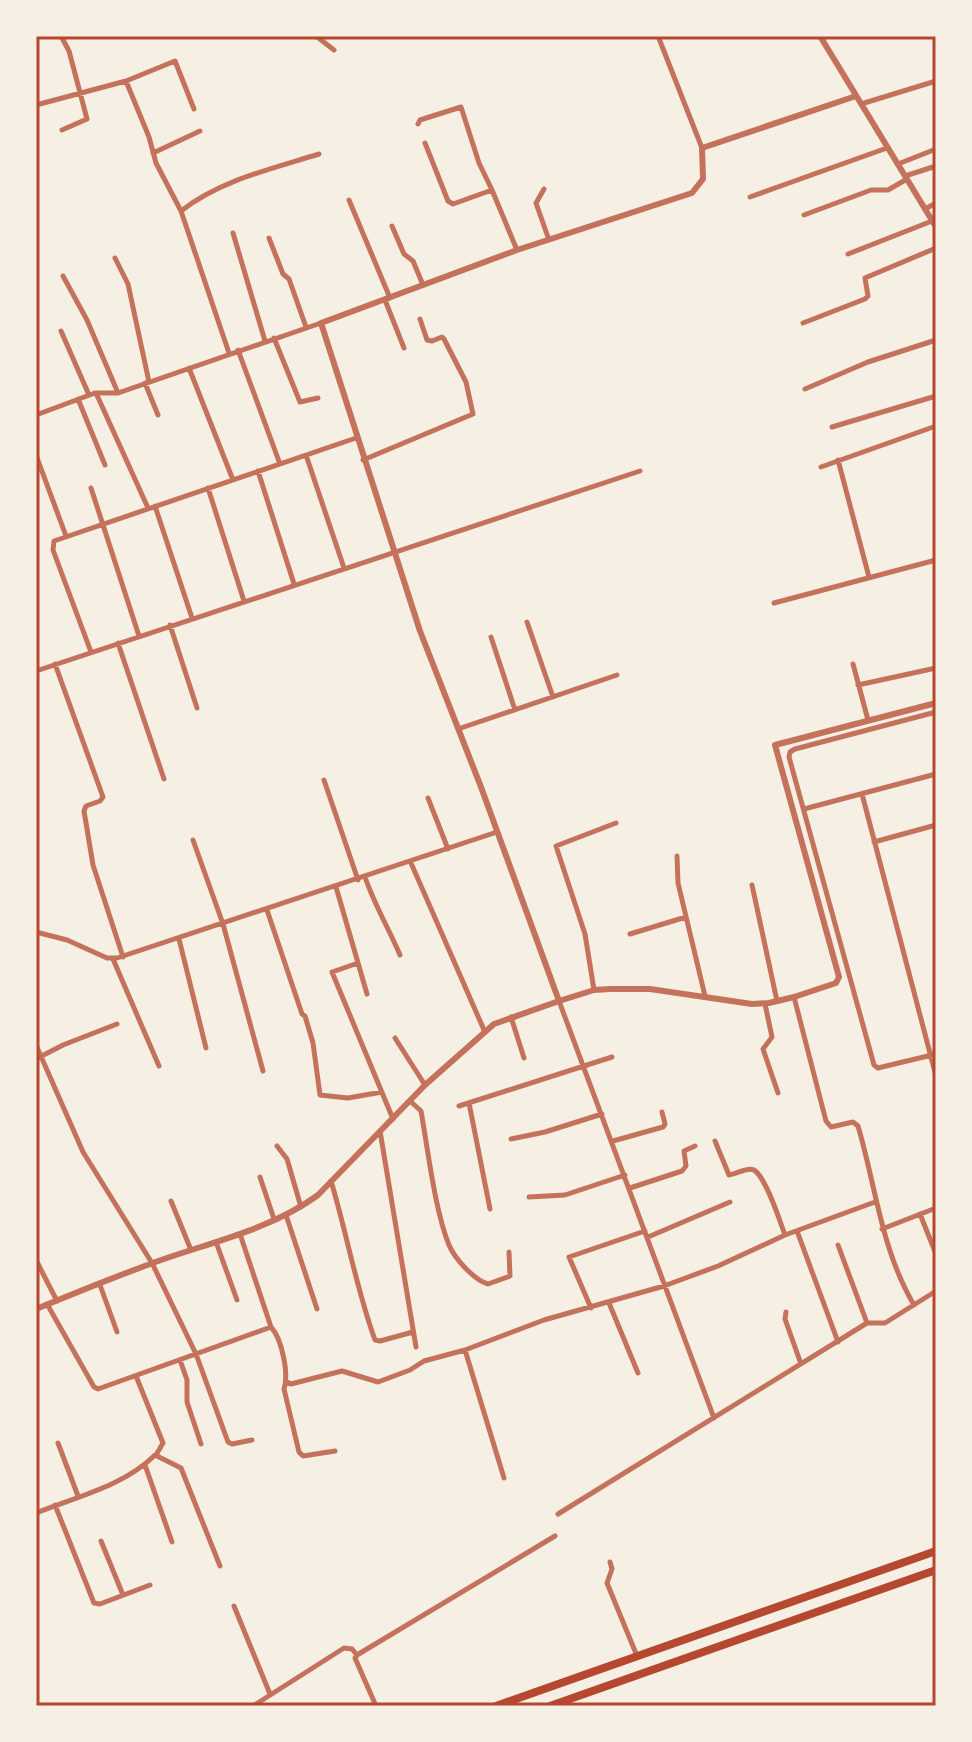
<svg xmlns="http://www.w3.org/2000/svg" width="972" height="1742" font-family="'Golos Text',sans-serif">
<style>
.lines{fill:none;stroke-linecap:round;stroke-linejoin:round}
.minor{stroke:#c5725c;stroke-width:5}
.tertiary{stroke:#c5725c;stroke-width:6}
.trunk{stroke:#b5482f;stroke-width:8}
.neatline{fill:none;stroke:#b5482f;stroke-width:3}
</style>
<rect width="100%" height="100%" fill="#f6efe4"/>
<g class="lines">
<path class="minor" d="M 61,36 L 69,51 L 87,119 L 62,130
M 316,36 L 334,50
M 658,36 L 702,148
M 126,81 L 149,137 L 156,163 L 181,211 L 229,353
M 861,104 L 936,81
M 36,105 L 126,81 L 175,61 L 194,109
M 418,124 L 420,120 L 461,107 L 479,163 L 492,190
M 425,143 L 448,201 L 453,204 L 492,190 L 517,250
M 153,153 L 200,131
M 898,164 L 936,149
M 905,176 L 933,167
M 544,189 L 536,203 L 549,240
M 750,197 L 887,148
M 349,200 L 390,298
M 925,209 L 936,203
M 181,211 C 221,180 271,169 319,154
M 804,215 L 871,190 L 888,190 L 907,179
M 392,226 L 404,254 L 413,261 L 423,285
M 233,233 L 265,341
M 269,238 L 283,274 L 289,279 L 306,327
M 848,254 L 932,221
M 115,258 L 128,284 L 149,382
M 63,276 L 87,320 L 118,393
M 385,300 L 404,348
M 803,323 L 865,299 L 868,296 L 865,278 L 936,248
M 61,331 L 89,395
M 274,338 L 300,402 L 318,398
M 238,350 L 280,464
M 189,368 L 233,480
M 145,383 L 158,415
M 805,389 L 868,362 L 936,340
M 96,393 L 148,508
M 78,399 L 105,465
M 36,415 L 95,393 L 118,393 L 321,323
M 832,427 L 936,396
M 36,455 L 66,536
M 306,455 L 344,568
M 363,460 L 473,414 L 466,382 L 444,339 L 442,337 L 432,341 L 427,340 L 420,319
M 838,460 L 869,577
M 821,467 L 936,426
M 258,471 L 294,584
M 91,488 L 139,636
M 208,488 L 244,601
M 155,506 L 192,618
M 774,603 L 936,560
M 527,622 L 553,697
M 170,625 L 197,708
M 491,637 L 515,710
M 118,643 L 164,779
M 91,652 L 53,550 L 54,541 L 356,438
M 55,664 L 103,797 L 100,801 L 86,806 L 84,811 L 93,865 L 123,957
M 853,664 L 868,720
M 36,671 L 640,471
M 858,685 L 936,668
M 936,712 L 795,749 L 790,752 L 789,757 L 874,1065 L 878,1068 L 936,1054
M 458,729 L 617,675
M 324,780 L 358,880
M 862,794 L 936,1076
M 428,798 L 448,849
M 804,809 L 936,774
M 193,840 L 223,924 L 263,1071
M 874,842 L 936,825
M 677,856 L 678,883 L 705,996
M 411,863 L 484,1030
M 365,877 C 375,906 388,927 400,955
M 752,885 L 777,1001
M 336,887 L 367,994
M 267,910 L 302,1014 L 305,1016 L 313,1043 L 320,1095 L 348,1098 L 382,1092
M 36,932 L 67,940 L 107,958 L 117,958 L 497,832
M 630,934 L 686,917
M 179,939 L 206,1048
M 113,959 L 159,1066
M 358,963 L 332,972 L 393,1119
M 594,990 L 585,934 L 556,846 L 616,823
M 794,997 L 826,1121 L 831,1127 L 853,1122 L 858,1126 C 876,1187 881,1249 914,1305
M 559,1001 L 714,1418
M 765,1004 L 772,1037 L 763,1049 L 778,1093
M 511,1017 L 524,1058
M 395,1038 L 425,1085
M 36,1045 L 83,1152 L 152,1263 L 196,1354 L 228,1442 L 232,1444 L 252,1440
M 36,1059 L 63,1045 L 117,1024
M 410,1101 L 421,1111 C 428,1150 435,1211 449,1245 C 455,1259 474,1280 488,1284 L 510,1276 L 509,1252
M 469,1103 L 490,1209
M 459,1106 L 612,1057
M 380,1131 L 416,1347
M 511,1139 L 545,1132 L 602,1114
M 613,1141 L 663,1127 L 665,1124 L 662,1112
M 715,1141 L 729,1175 C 736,1174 748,1167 754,1170 C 766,1177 780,1222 785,1235
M 277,1146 L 287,1159 L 301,1207
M 260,1177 L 274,1219
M 331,1181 C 347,1234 356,1288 375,1340 L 380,1341 L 413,1332
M 630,1188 L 682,1171 L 686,1166 L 684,1151 L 695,1146
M 529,1197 L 565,1195 L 625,1175
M 171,1201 L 191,1250
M 920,1214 L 936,1254
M 286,1215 L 317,1309
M 882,1229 L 936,1208
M 797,1231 L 838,1342
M 240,1234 L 271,1327 C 282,1339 289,1374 284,1389 L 299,1452 L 303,1456 L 335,1451
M 648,1237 L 730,1202
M 216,1242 L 237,1300
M 838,1245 L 867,1323
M 36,1260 L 57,1301
M 100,1285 L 117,1332
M 609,1303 L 638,1373
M 47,1304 L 94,1387 L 98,1389 L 271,1327
M 591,1308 L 569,1257 L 645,1231
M 786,1312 L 785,1319 L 801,1364
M 465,1350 L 504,1478
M 180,1360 L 187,1380 L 187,1402 L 201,1444
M 136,1376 L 163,1443 L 156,1455
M 287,1382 L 291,1384 L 342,1371 L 378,1382 L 410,1370 L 424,1361 L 465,1350 L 544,1320 L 664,1286 L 718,1266 L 785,1235 L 875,1202
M 58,1443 L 78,1496
M 145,1465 L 172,1542
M 55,1505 L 94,1603 L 100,1604 L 150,1585
M 36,1513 C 76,1497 124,1486 155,1455 L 181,1468 L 220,1566
M 558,1514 L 867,1323 L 885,1323 L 936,1291
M 101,1541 L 123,1595
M 610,1562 L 612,1569 L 607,1583 L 637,1656
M 234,1606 L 270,1694
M 357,1655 L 355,1658 L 376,1706
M 253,1706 L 344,1648 L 352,1649 L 357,1655 L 555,1536"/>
<path class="tertiary" d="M 820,36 L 936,227
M 559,1001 L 481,787 L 420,631 L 321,323 L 517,250 L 692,193 L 703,179 L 702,148 L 856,96
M 36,1309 C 78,1292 121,1274 164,1259 C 216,1241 273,1228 318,1195 L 425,1085 L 494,1024 L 559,1001 L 594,990 L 610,989 L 650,989 L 752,1004 L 769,1003 L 794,997 L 836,983 L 839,977 L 775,745 L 936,703"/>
<path class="trunk" d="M 496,1706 L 936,1551
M 550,1706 L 936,1570"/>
</g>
<rect width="972" height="1742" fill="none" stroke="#f6efe4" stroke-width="76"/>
<rect x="38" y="38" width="896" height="1666" class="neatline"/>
</svg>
